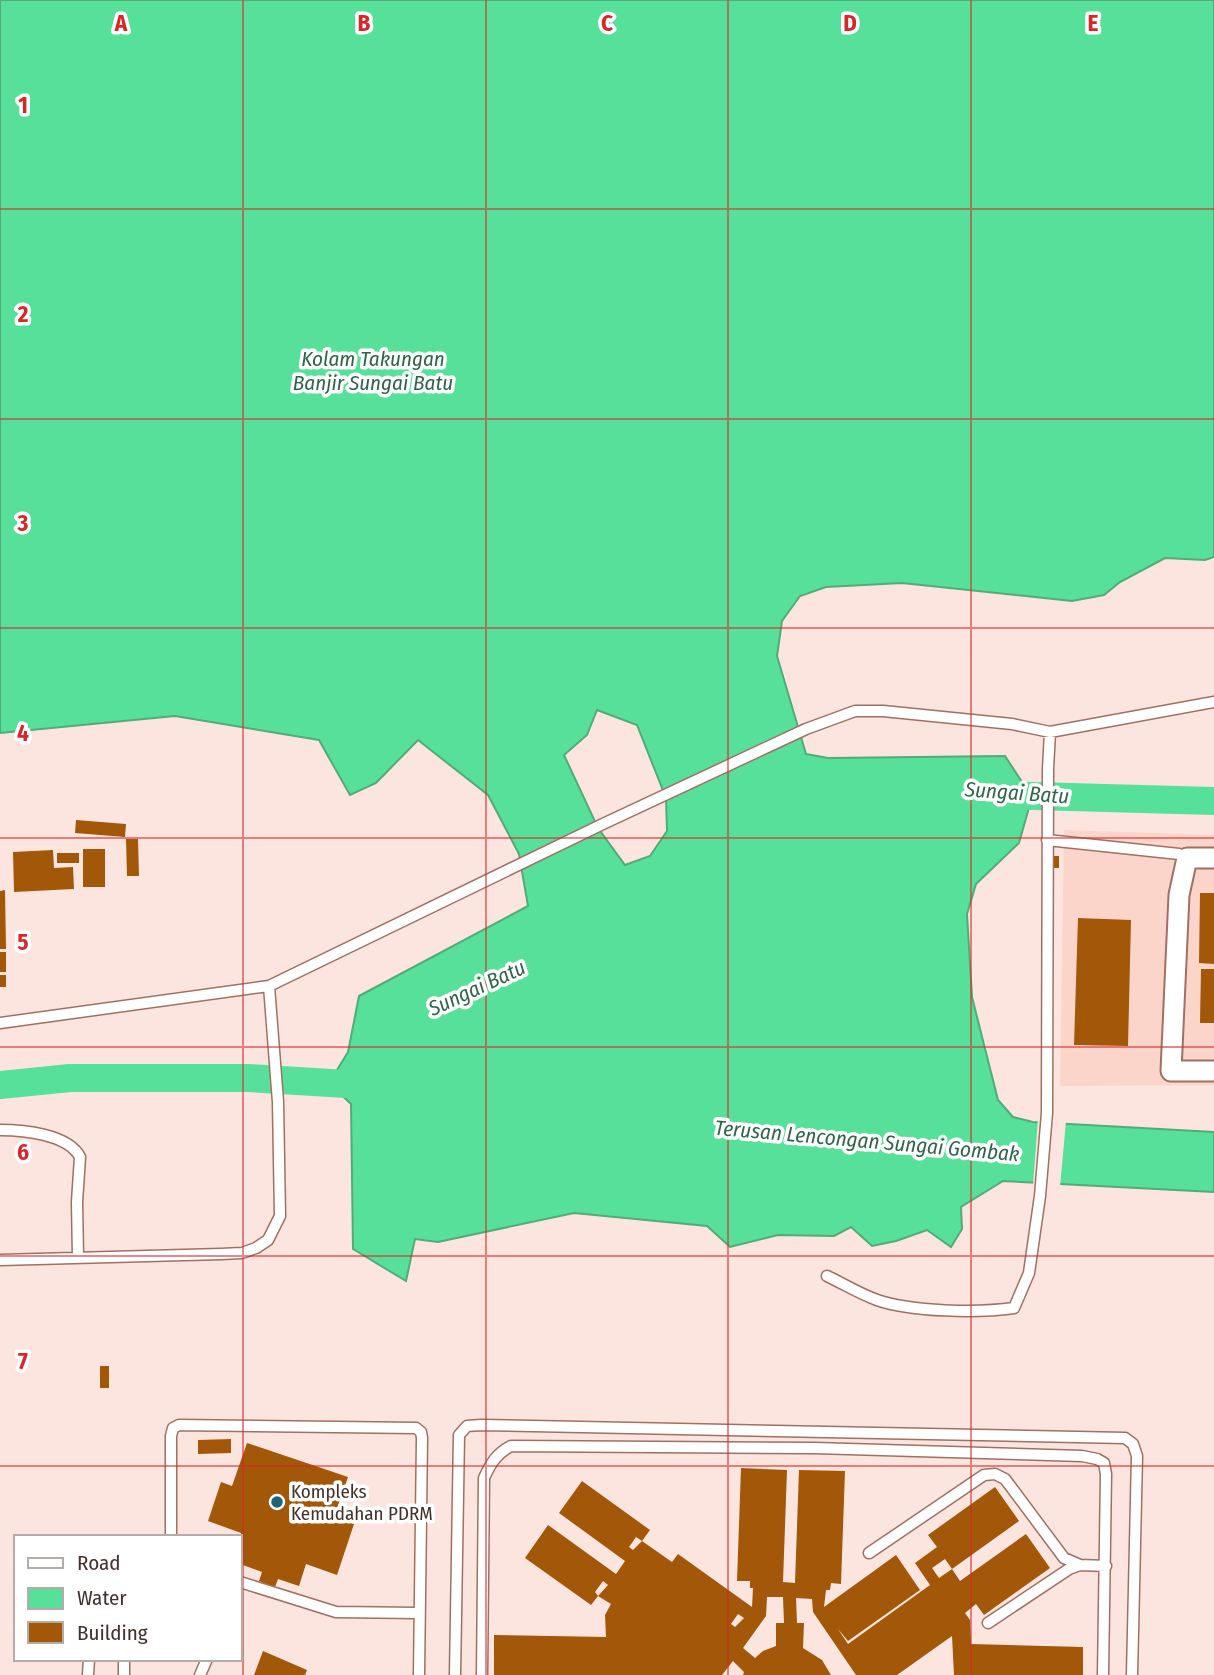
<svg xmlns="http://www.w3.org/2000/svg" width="1214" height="1675" font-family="'Fira Sans Condensed',sans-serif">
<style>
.built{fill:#fbd5ca}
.water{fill:#57e099;stroke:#52ab78;stroke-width:2;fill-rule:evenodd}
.pier{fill:#fbe5de}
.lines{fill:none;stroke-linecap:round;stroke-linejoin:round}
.river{stroke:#57e099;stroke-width:28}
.building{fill:#a35708;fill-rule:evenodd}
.service-casing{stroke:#a07062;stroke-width:13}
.minor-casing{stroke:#a07062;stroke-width:23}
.service{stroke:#fff;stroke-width:10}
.minor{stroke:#fff;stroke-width:19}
.grid{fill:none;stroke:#d62828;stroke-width:2;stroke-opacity:0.55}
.poi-dot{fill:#206576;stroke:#fff;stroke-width:2.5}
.labels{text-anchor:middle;stroke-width:7;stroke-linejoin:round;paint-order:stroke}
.poi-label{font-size:19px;fill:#45302a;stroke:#fff;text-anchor:start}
.water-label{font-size:21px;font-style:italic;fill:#2f6446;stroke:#fff}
.grid-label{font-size:23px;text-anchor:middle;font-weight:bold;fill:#d62828;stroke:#fff;stroke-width:7;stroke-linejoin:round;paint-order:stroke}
</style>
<rect width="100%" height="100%" fill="#fbe5de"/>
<path class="built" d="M 1064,830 L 1214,835 L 1214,1085 L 1060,1086 Z"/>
<path class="water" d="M 0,0 L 1214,0 L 1214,557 L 1205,560 L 1165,558 L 1120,582 L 1104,595 L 1072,601 L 902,583 L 826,587 L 800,596 L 782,621 L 777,656 L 806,754 L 828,758 L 1005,756 L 1032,797 L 1019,843 L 976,884 L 967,914 L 972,997 L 998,1100 L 1013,1117 L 1033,1122 L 1214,1132 L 1214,1192 L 1003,1181 L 961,1207 L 962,1229 L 951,1247 L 927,1230 L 896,1241 L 872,1246 L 851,1227 L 834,1236 L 778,1235 L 730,1247 L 707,1226 L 574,1213 L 438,1242 L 415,1239 L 406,1281 L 353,1249 L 351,1104 L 329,1083 L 348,1052 L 359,996 L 528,906 L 519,854 L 488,795 L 418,740 L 376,783 L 350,795 L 319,740 L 175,716 L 0,733 ZM 597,710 L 637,725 L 666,798 L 667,831 L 650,856 L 625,865 L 598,828 L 564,755 L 587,735 Z"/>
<path class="pier" d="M 1038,1119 L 1066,1121 L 1060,1187 L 1033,1186 Z"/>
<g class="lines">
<path class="river" d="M 996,795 L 1214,801
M 0,1085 L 70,1078 L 248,1078 L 347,1084 L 360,1068"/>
</g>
<path class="building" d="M 76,820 L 126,824 L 125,837 L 75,833 Z
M 126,839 L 138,839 L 139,876 L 127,876 Z
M 83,849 L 105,849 L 105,887 L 83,887 Z
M 53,850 L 54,868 L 73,867 L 74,889 L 14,892 L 13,852 Z
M 57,853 L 79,853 L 79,863 L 57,863 Z
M 1049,856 L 1059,856 L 1059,868 L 1049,868 Z
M 5,890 L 6,949 L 0,949 L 0,891 Z
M 1200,893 L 1214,893 L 1214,964 L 1199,963 Z
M 1078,918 L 1131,920 L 1128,1046 L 1074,1045 Z
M 0,952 L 6,952 L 6,972 L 0,972 Z
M 1201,969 L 1214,969 L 1214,1023 L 1200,1023 Z
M 0,975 L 6,975 L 6,987 L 0,987 Z
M 100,1366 L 109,1366 L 109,1388 L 100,1388 Z
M 231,1439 L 231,1453 L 198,1454 L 198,1440 Z
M 247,1443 L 348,1477 L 334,1517 L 354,1524 L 337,1575 L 306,1564 L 299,1586 L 278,1579 L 275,1587 L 259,1581 L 262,1572 L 240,1564 L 241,1533 L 208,1521 L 221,1482 L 232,1486 Z
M 741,1468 L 787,1470 L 783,1582 L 795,1583 L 799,1470 L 845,1471 L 841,1584 L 831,1583 L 830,1590 L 826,1590 L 824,1607 L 896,1555 L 920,1590 L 848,1641 L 838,1629 L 848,1644 L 930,1585 L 915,1563 L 937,1547 L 928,1535 L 995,1487 L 1019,1521 L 952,1569 L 945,1559 L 932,1568 L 939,1578 L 952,1569 L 960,1581 L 1026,1534 L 1050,1568 L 984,1615 L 976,1604 L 965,1613 L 970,1620 L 971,1644 L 1083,1647 L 1083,1675 L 954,1675 L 952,1636 L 897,1675 L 856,1675 L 813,1612 L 812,1599 L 796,1598 L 797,1623 L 804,1623 L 803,1648 L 822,1660 L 831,1675 L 743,1675 L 744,1672 L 733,1661 L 722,1675 L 494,1675 L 494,1635 L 606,1637 L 605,1615 L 611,1604 L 598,1596 L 591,1605 L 525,1558 L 548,1525 L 616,1574 L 625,1561 L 559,1513 L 582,1481 L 650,1530 L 642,1541 L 636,1537 L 629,1547 L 633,1550 L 642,1541 L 672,1562 L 678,1554 L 752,1607 L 753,1588 L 750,1588 L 750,1581 L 737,1581 ZM 603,1581 L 608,1585 L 598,1596 L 595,1592 ZM 767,1597 L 783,1597 L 784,1623 L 776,1623 L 776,1646 L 763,1651 L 755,1658 L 743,1648 L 766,1616 ZM 738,1614 L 744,1618 L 735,1627 L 731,1624 Z
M 263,1651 L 307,1670 L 305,1675 L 254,1675 Z"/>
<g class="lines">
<g class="service-casing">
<path id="service" d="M 1047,840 L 1179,854 L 1187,858
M 0,1023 L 269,986 L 605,823 L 806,729 L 855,711 L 883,711 L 1012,724 L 1050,732 L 1214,702
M 0,1130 C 23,1130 68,1134 80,1157 L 77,1202 L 78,1257
M 0,1260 L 221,1254 L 242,1253 L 256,1248 L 268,1240 L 280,1216 L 278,1102 L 269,986
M 827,1276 C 844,1284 860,1294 877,1300 C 912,1312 978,1313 1014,1308 L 1029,1273 L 1040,1196 L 1047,1113 L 1048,769 L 1050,732
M 171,1537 L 171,1436 L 173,1428 L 179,1425 L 416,1428 L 421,1432 L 422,1438 L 419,1675
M 869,1553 L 984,1475 L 995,1474 L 1005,1479 L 1064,1558 L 1080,1565 L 1106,1566
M 240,1582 L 336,1612 L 418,1613
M 988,1623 L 1069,1569 L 1080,1565
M 88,1675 L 89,1659
M 124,1675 L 124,1659
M 200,1675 L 207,1659
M 455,1675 L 459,1435 L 467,1426 L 481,1425 L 1125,1438 L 1133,1444 L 1137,1456 L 1132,1675
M 482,1675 L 484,1478 C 491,1463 496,1454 511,1446 L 814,1448 L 1082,1456 L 1097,1459 L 1104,1463 L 1106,1474 L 1103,1675"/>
</g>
<g class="minor-casing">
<path id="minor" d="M 1214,858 L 1187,858 L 1179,895 L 1171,1071 L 1214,1071"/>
</g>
<use href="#service" class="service"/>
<use href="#minor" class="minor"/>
</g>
<path class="grid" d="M 243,0 L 243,1675M 486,0 L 486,1675M 728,0 L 728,1675M 971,0 L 971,1675M 0,209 L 1214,209M 0,419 L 1214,419M 0,628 L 1214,628M 0,838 L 1214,838M 0,1047 L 1214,1047M 0,1256 L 1214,1256M 0,1466 L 1214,1466"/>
<circle class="poi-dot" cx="277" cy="1502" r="7"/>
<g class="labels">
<g class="poi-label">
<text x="291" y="1498">Kompleks<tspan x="291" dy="22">Kemudahan PDRM</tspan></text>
</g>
<g class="water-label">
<text x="373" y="366">Kolam Takungan<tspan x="373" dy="24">Banjir Sungai Batu</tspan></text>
<text transform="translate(1017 793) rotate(4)" y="7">Sungai Batu</text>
<text transform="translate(477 988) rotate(-25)" y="7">Sungai Batu</text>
<text transform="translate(867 1141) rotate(5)" y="7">Terusan Lencongan Sungai Gombak</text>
</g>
</g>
<g class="grid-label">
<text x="121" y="31">A</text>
<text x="364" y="31">B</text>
<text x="607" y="31">C</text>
<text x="850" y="31">D</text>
<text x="1093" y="31">E</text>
<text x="23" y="113">1</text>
<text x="23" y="322">2</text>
<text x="23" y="531">3</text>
<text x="23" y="741">4</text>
<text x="23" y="950">5</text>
<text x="23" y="1160">6</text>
<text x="23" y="1369">7</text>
</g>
<rect x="14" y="1535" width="228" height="126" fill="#ffffff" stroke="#b5acaa" stroke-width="2"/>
<rect x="28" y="1558" width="35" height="10" fill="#ffffff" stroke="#b5acaa" stroke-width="2"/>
<text x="77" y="1570" font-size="21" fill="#45302a">Road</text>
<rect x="28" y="1588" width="35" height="21" fill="#57e099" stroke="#b5acaa" stroke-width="2"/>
<text x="77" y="1605" font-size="21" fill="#45302a">Water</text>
<rect x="28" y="1622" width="35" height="21" fill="#a35708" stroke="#b5acaa" stroke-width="2"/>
<text x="77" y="1640" font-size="21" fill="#45302a">Building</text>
</svg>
